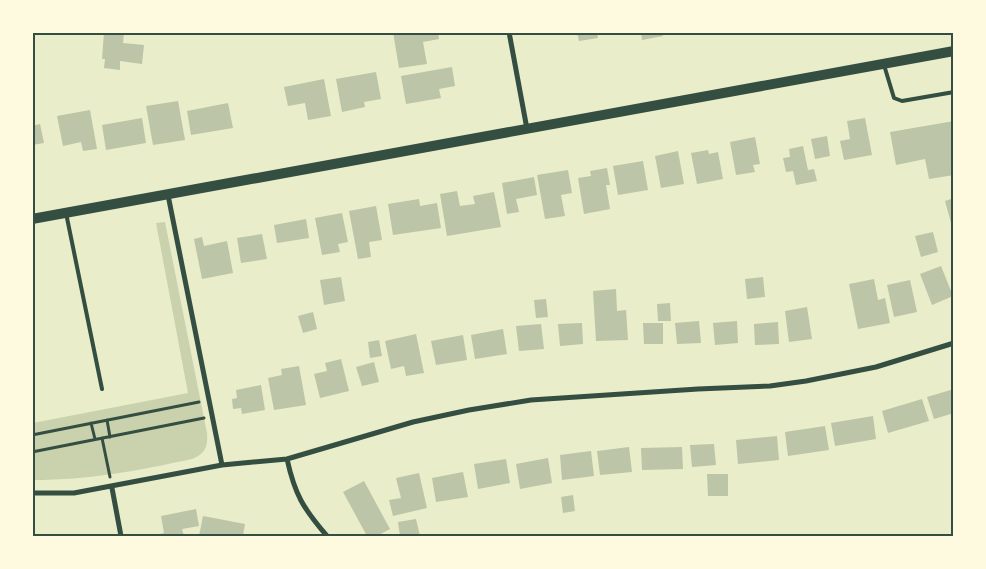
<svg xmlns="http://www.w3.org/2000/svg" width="986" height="569" font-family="Barlow,sans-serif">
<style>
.green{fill:#cad2ad}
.building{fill:#bcc5a7}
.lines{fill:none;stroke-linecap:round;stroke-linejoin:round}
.path{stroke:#344e41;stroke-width:3}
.service{stroke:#344e41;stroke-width:4}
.minor{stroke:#344e41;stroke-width:5}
.secondary{stroke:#344e41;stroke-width:10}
.neatline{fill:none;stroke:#344e41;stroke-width:2}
</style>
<rect width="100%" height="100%" fill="#e9edc9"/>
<path class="green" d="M 165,222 L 207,433 C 208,447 205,454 192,459 C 136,471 90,480 33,480 L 33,423 L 188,393 L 156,223 Z"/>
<path class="building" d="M 104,32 L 124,33 L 123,43 L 144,45 L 142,64 L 120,61 L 120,70 L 104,68 L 105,59 L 102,59 Z
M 393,32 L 438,32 L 439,39 L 423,42 L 427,64 L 399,68 Z
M 577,32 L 597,32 L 598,38 L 579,41 Z
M 641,32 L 662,32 L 663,36 L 642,40 Z
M 452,67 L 455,86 L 439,89 L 441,98 L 406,104 L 401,76 Z
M 376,72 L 381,99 L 364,102 L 365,107 L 342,112 L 336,79 Z
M 324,79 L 331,116 L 308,120 L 305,103 L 288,106 L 284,87 Z
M 178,101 L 185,140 L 153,145 L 146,106 Z
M 228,103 L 233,128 L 191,135 L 187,111 Z
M 90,110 L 97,149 L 83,151 L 81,142 L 63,146 L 57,116 Z
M 142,118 L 146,143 L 106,150 L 102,125 Z
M 865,118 L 872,155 L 844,160 L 840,141 L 850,139 L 847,121 Z
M 954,121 L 954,175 L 929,179 L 925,159 L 896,165 L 890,132 Z
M 40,124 L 44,143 L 32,145 L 32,126 Z
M 827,136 L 830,156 L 815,159 L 811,139 Z
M 755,137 L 760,164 L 753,165 L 755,172 L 736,175 L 730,142 Z
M 803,146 L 808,170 L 814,169 L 817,181 L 796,185 L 793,171 L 786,172 L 783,158 L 790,157 L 789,149 Z
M 708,150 L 709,154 L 718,152 L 723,179 L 697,184 L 691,153 Z
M 678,151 L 684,184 L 661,188 L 655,156 Z
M 643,161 L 648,190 L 618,195 L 613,166 Z
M 607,168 L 610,185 L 606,185 L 610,209 L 584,214 L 578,178 L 591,176 L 590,171 Z
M 568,170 L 572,193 L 561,195 L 565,216 L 545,219 L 537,175 Z
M 534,177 L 537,195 L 516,199 L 519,212 L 507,214 L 502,183 Z
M 457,191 L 460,206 L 475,204 L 473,196 L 494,192 L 501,227 L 447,236 L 440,194 Z
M 954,198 L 954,222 L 951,223 L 945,201 Z
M 419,199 L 420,206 L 437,203 L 441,228 L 393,235 L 388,204 Z
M 376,206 L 382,240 L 369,242 L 371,257 L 358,259 L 349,211 Z
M 342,213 L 348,242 L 338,244 L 340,252 L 322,255 L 315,218 Z
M 306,219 L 309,238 L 277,243 L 274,225 Z
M 933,232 L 938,252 L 921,257 L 915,236 Z
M 262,234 L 267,259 L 241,263 L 237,238 Z
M 202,237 L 204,246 L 227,241 L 233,273 L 202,279 L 194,239 Z
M 941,266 L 953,296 L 932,305 L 920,274 Z
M 341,277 L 345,301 L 324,305 L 320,280 Z
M 763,277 L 765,297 L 747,299 L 745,279 Z
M 874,279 L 878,300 L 885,298 L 890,323 L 858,329 L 849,284 Z
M 910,280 L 917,312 L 894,317 L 887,285 Z
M 616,289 L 617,311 L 626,310 L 628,340 L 596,341 L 593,291 Z
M 546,299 L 548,317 L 536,318 L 534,300 Z
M 670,303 L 671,321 L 658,321 L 657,304 Z
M 807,307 L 812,339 L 789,342 L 785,311 Z
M 313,312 L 317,329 L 303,333 L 298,316 Z
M 699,321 L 701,343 L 677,344 L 675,323 Z
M 737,321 L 738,343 L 715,345 L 713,323 Z
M 778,322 L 779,344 L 755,345 L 754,324 Z
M 582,323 L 583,344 L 560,346 L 558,324 Z
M 643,323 L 663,323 L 663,344 L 644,344 Z
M 541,324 L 544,349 L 519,351 L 516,326 Z
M 503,329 L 507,354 L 475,359 L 471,335 Z
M 416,334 L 424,373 L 406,376 L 404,366 L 391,369 L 385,341 Z
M 463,335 L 467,360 L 436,365 L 431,341 Z
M 379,340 L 382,356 L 370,358 L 368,342 Z
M 341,359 L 349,391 L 320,398 L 314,374 L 327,371 L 325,363 Z
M 374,362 L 379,382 L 362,386 L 356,367 Z
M 299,366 L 306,405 L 274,410 L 268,378 L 282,375 L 281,369 Z
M 261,385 L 265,410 L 242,414 L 241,408 L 233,409 L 232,399 L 237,398 L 236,390 Z
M 954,389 L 954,413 L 934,419 L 927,397 Z
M 922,399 L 929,421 L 888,433 L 882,411 Z
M 873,416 L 876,439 L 835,446 L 831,423 Z
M 825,426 L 829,450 L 788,456 L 785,432 Z
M 777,436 L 779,460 L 738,464 L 736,440 Z
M 714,444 L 716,465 L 692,467 L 690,445 Z
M 629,447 L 632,472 L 600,475 L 597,451 Z
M 682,447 L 683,469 L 642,470 L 641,448 Z
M 591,451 L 594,476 L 562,480 L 560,455 Z
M 548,458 L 552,483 L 520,489 L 516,464 Z
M 506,459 L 510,483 L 478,489 L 474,464 Z
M 463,472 L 468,497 L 436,502 L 432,478 Z
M 419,473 L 427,508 L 393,516 L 389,500 L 401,498 L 396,478 Z
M 707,474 L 728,474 L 728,496 L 708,496 Z
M 364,481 L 390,529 L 377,536 L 367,536 L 343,492 Z
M 573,495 L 575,511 L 563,513 L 561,497 Z
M 196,509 L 199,526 L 182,529 L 184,536 L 161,536 L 160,534 L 164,533 L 161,516 Z
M 203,516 L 245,524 L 243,536 L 199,536 Z
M 416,519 L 420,536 L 400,536 L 398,522 Z"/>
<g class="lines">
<path class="path" d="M 107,420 L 110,437
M 91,423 L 95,439
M 32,435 L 199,402
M 102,438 L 110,477
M 32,452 L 204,418"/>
<path class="service" d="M 884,65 L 894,98 L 902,101 L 954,92
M 66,213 L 102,389"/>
<path class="minor" d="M 509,32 L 527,129
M 168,195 L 222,465
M 287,459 C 295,495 303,508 327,536
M 112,488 L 121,536
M 32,493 L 74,493 L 222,465 L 287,459 L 413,422 L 469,410 L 531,400 L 698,389 L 770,386 L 806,381 L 876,367 L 954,343"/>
<path class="secondary" d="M 32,219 L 954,51"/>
</g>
<rect width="986" height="569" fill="none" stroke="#fefae0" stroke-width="68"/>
<rect x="34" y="34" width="918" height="501" class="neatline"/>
</svg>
